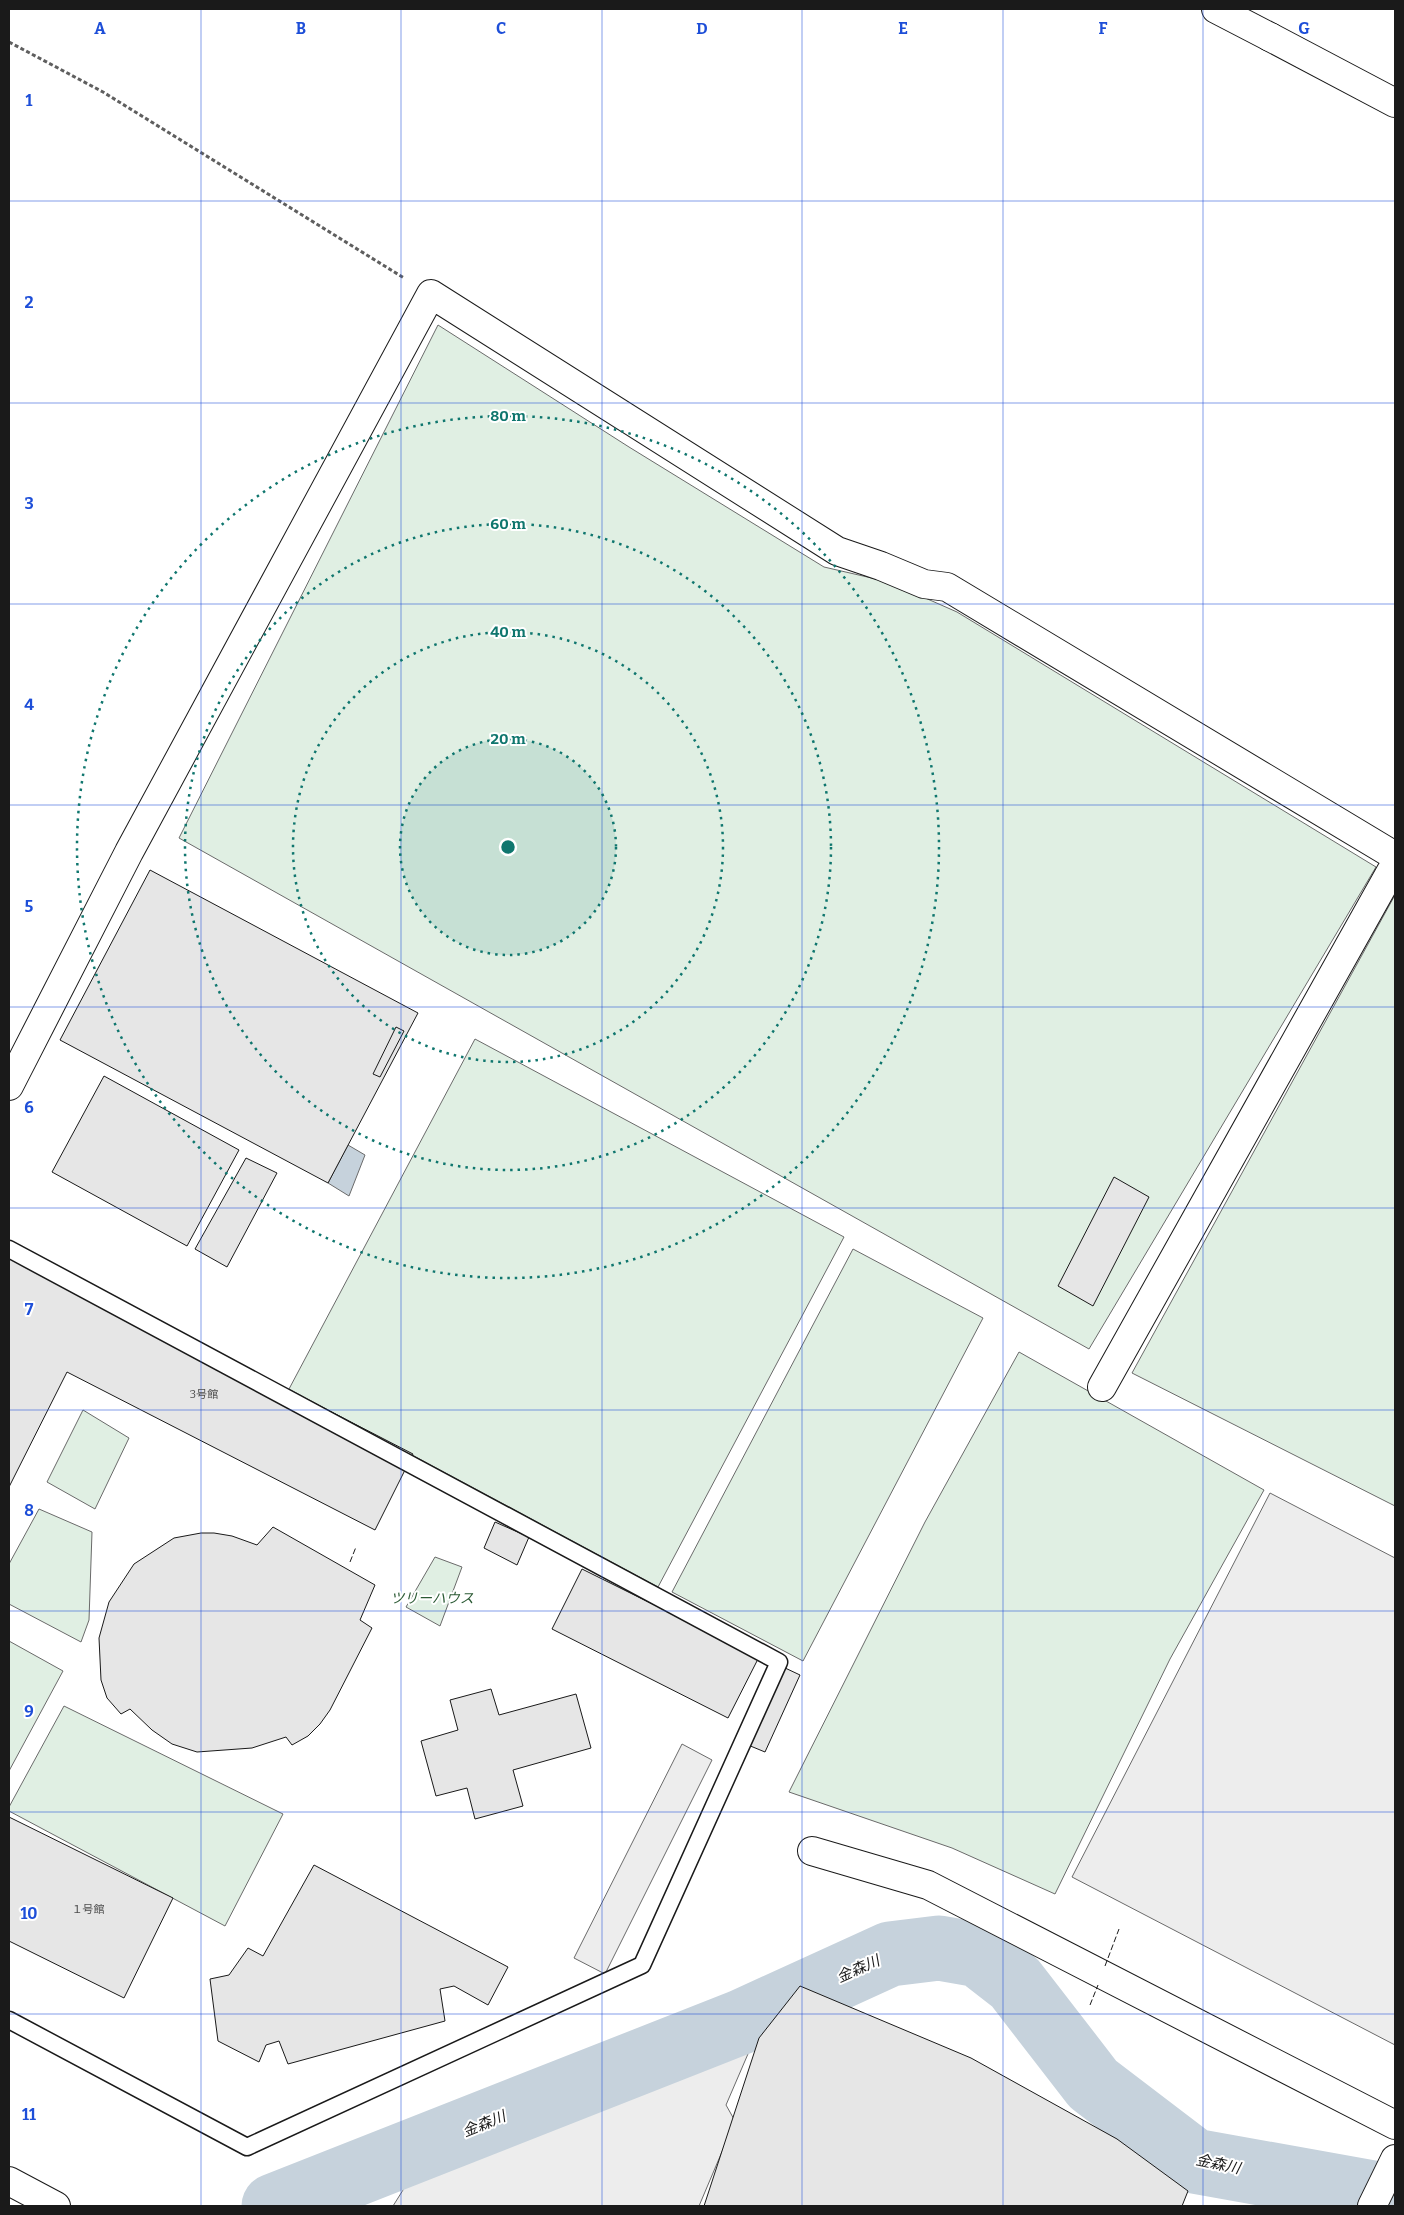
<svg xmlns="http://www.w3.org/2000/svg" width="1404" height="2215" font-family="Bitter,'Noto Sans JP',serif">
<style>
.green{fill:#e0efe3;stroke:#6a6a6a}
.parking{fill:#ededed;stroke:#6a6a6a}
.water{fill:#c6d2dc;stroke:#6a6a6a}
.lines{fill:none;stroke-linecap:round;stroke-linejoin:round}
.river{stroke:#c6d2dc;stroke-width:65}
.building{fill:#e6e6e6;stroke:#1a1a1a}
.lane-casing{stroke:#1a1a1a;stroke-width:19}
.street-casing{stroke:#1a1a1a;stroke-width:30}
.secondary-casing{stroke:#1a1a1a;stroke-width:30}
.primary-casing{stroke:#1a1a1a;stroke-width:30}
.path{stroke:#5f5f5f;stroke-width:3;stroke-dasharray:4 2.5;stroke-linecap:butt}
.lane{stroke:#fff;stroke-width:16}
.street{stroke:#fff;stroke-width:28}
.secondary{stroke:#fff;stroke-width:28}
.primary{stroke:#fff;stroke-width:28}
.fence{stroke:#1a1a1a;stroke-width:1;stroke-dasharray:6 2.5;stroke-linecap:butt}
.grid{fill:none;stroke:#1d4ed8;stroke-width:1;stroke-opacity:0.55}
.ring{fill:none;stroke:#0f766e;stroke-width:2.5;stroke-dasharray:2.5 5}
.labels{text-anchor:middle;stroke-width:4;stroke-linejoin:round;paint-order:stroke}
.number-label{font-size:11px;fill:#4d4d4d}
.park-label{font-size:14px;font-style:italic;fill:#2b5a34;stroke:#fff}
.water-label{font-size:15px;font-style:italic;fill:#1a1a1a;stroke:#fff}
.grid-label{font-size:16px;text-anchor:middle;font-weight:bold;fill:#1d4ed8;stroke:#fff;stroke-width:4;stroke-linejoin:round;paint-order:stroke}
.centre{fill:#0f766e;stroke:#fff;stroke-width:2.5}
.ring-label{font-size:15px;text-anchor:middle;font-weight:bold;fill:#0f766e;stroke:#fff;stroke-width:4;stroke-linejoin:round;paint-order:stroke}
</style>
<rect width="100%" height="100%" fill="#fff"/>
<path class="green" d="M 438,325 L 629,447 L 824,567 L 889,582 L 957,612 L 1376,867 L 1089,1349 L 179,838 Z
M 1395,895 L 1395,1506 L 1132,1373 Z
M 475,1039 L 844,1237 L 658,1587 L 289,1389 Z
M 853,1249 L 983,1318 L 803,1661 L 672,1592 Z
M 1019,1352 L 1264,1490 L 1170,1659 L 1055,1894 L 952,1848 L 789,1792 L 925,1522 Z
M 83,1410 L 129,1438 L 95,1509 L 47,1482 Z
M 39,1509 L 92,1532 L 89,1620 L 81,1642 L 9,1604 L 9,1564 Z
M 435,1557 L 462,1567 L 440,1626 L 406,1607 Z
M 9,1641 L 63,1671 L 9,1771 Z
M 64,1706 L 283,1814 L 225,1926 L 9,1811 L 9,1807 Z"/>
<path class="parking" d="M 1270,1493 L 1395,1558 L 1395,2045 L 1072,1877 Z
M 682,1744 L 712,1760 L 605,1974 L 574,1958 Z
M 760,2026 L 726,2105 L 735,2121 L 699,2206 L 393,2206 L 408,2182 Z"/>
<path class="water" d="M 348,1145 L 365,1155 L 349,1196 L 328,1183 Z"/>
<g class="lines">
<path class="river" d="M 274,2206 L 741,2022 L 890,1954 L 939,1948 L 979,1955 L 1015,1983 L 1093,2084 L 1194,2161 L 1395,2197"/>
</g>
<path class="building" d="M 150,870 L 418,1013 L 328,1183 L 60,1040 Z
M 396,1027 L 404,1031 L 380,1077 L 373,1074 Z
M 104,1076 L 239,1150 L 187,1246 L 52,1172 Z
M 246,1158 L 277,1173 L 227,1267 L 195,1249 Z
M 1114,1177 L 1149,1197 L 1093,1306 L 1058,1286 Z
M 9,1246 L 413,1454 L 375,1530 L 67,1372 L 9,1487 Z
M 495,1522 L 529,1537 L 517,1565 L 484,1548 Z
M 273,1527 L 375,1585 L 360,1620 L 372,1628 L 330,1710 L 320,1724 L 308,1736 L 292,1745 L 286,1737 L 252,1748 L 197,1752 L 172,1744 L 152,1730 L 130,1709 L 121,1714 L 107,1698 L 101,1680 L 99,1638 L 109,1602 L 134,1564 L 174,1538 L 201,1533 L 214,1533 L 232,1536 L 257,1545 Z
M 582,1569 L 759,1657 L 728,1718 L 552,1629 Z
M 783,1667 L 800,1675 L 765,1752 L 748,1745 Z
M 491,1689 L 499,1715 L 576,1694 L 591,1748 L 513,1770 L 523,1806 L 475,1819 L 467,1788 L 436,1796 L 421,1741 L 458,1730 L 450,1700 Z
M 9,1817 L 173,1898 L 124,1998 L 9,1941 Z
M 314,1865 L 508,1967 L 488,2005 L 454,1986 L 440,1989 L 445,2021 L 288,2064 L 279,2041 L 266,2045 L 259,2062 L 218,2041 L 210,1979 L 229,1975 L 248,1948 L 263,1956 Z
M 800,1986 L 971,2058 L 1117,2139 L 1188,2191 L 1182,2206 L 704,2206 L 759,2038 Z"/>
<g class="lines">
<g class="lane-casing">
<path id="lane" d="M 9,1249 L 779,1662 L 642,1965 L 247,2147 L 9,2020"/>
</g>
<g class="street-casing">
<path id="street" d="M 1270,37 L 1395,103
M 9,1086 L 129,852 L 431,294 L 837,551 L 881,566 L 924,584 L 947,587 L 1395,856
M 1102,1387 L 1395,864
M 812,1851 L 928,1885 L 1395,2125"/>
</g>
<g class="secondary-casing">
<path id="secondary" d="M 1216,9 L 1270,37
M 1372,2206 L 1395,2159"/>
</g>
<g class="primary-casing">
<path id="primary" d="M 9,2181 L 56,2206"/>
</g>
<path class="path" d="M 9,42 L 103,92 L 404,278"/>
<use href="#lane" class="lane"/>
<use href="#street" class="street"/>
<use href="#secondary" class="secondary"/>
<use href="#primary" class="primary"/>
<path class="fence" d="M 350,1562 L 356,1547
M 1105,1966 L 1119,1929
M 1090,2005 L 1098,1985"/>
</g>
<path class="grid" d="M 201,9 L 201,2206M 401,9 L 401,2206M 602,9 L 602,2206M 802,9 L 802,2206M 1003,9 L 1003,2206M 1203,9 L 1203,2206M 9,201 L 1395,201M 9,403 L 1395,403M 9,604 L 1395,604M 9,805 L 1395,805M 9,1007 L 1395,1007M 9,1208 L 1395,1208M 9,1410 L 1395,1410M 9,1611 L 1395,1611M 9,1812 L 1395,1812M 9,2014 L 1395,2014"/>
<circle cx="508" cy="847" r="108" fill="#0f766e" fill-opacity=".12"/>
<g class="ring">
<circle cx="508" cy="847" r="108"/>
<circle cx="508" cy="847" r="215"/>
<circle cx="508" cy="847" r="323"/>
<circle cx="508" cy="847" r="431"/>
</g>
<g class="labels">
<g class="number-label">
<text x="204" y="1398">3号館</text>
<text x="88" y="1913">１号館</text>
</g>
<g class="park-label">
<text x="432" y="1603">ツリーハウス</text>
</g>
<g class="water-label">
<text transform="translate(858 1969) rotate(-24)" y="5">金森川</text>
<text transform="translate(484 2124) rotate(-22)" y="5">金森川</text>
<text transform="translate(1218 2164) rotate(12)" y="5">金森川</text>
</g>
</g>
<g class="grid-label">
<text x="100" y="34">A</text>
<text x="301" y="34">B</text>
<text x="501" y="34">C</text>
<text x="702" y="34">D</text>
<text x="903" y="34">E</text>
<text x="1103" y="34">F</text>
<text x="1304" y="34">G</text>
<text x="29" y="106">1</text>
<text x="29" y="308">2</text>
<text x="29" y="509">3</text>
<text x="29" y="710">4</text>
<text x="29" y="912">5</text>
<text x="29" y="1113">6</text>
<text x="29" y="1315">7</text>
<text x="29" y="1516">8</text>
<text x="29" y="1717">9</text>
<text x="29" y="1919">10</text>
<text x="29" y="2120">11</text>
</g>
<circle cx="508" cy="847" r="8" class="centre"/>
<g class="ring-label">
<text x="508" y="421">80 m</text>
<text x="508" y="529">60 m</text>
<text x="508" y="637">40 m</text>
<text x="508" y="744">20 m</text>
</g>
<rect width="1404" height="2215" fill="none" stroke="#1a1a1a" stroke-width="20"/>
</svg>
